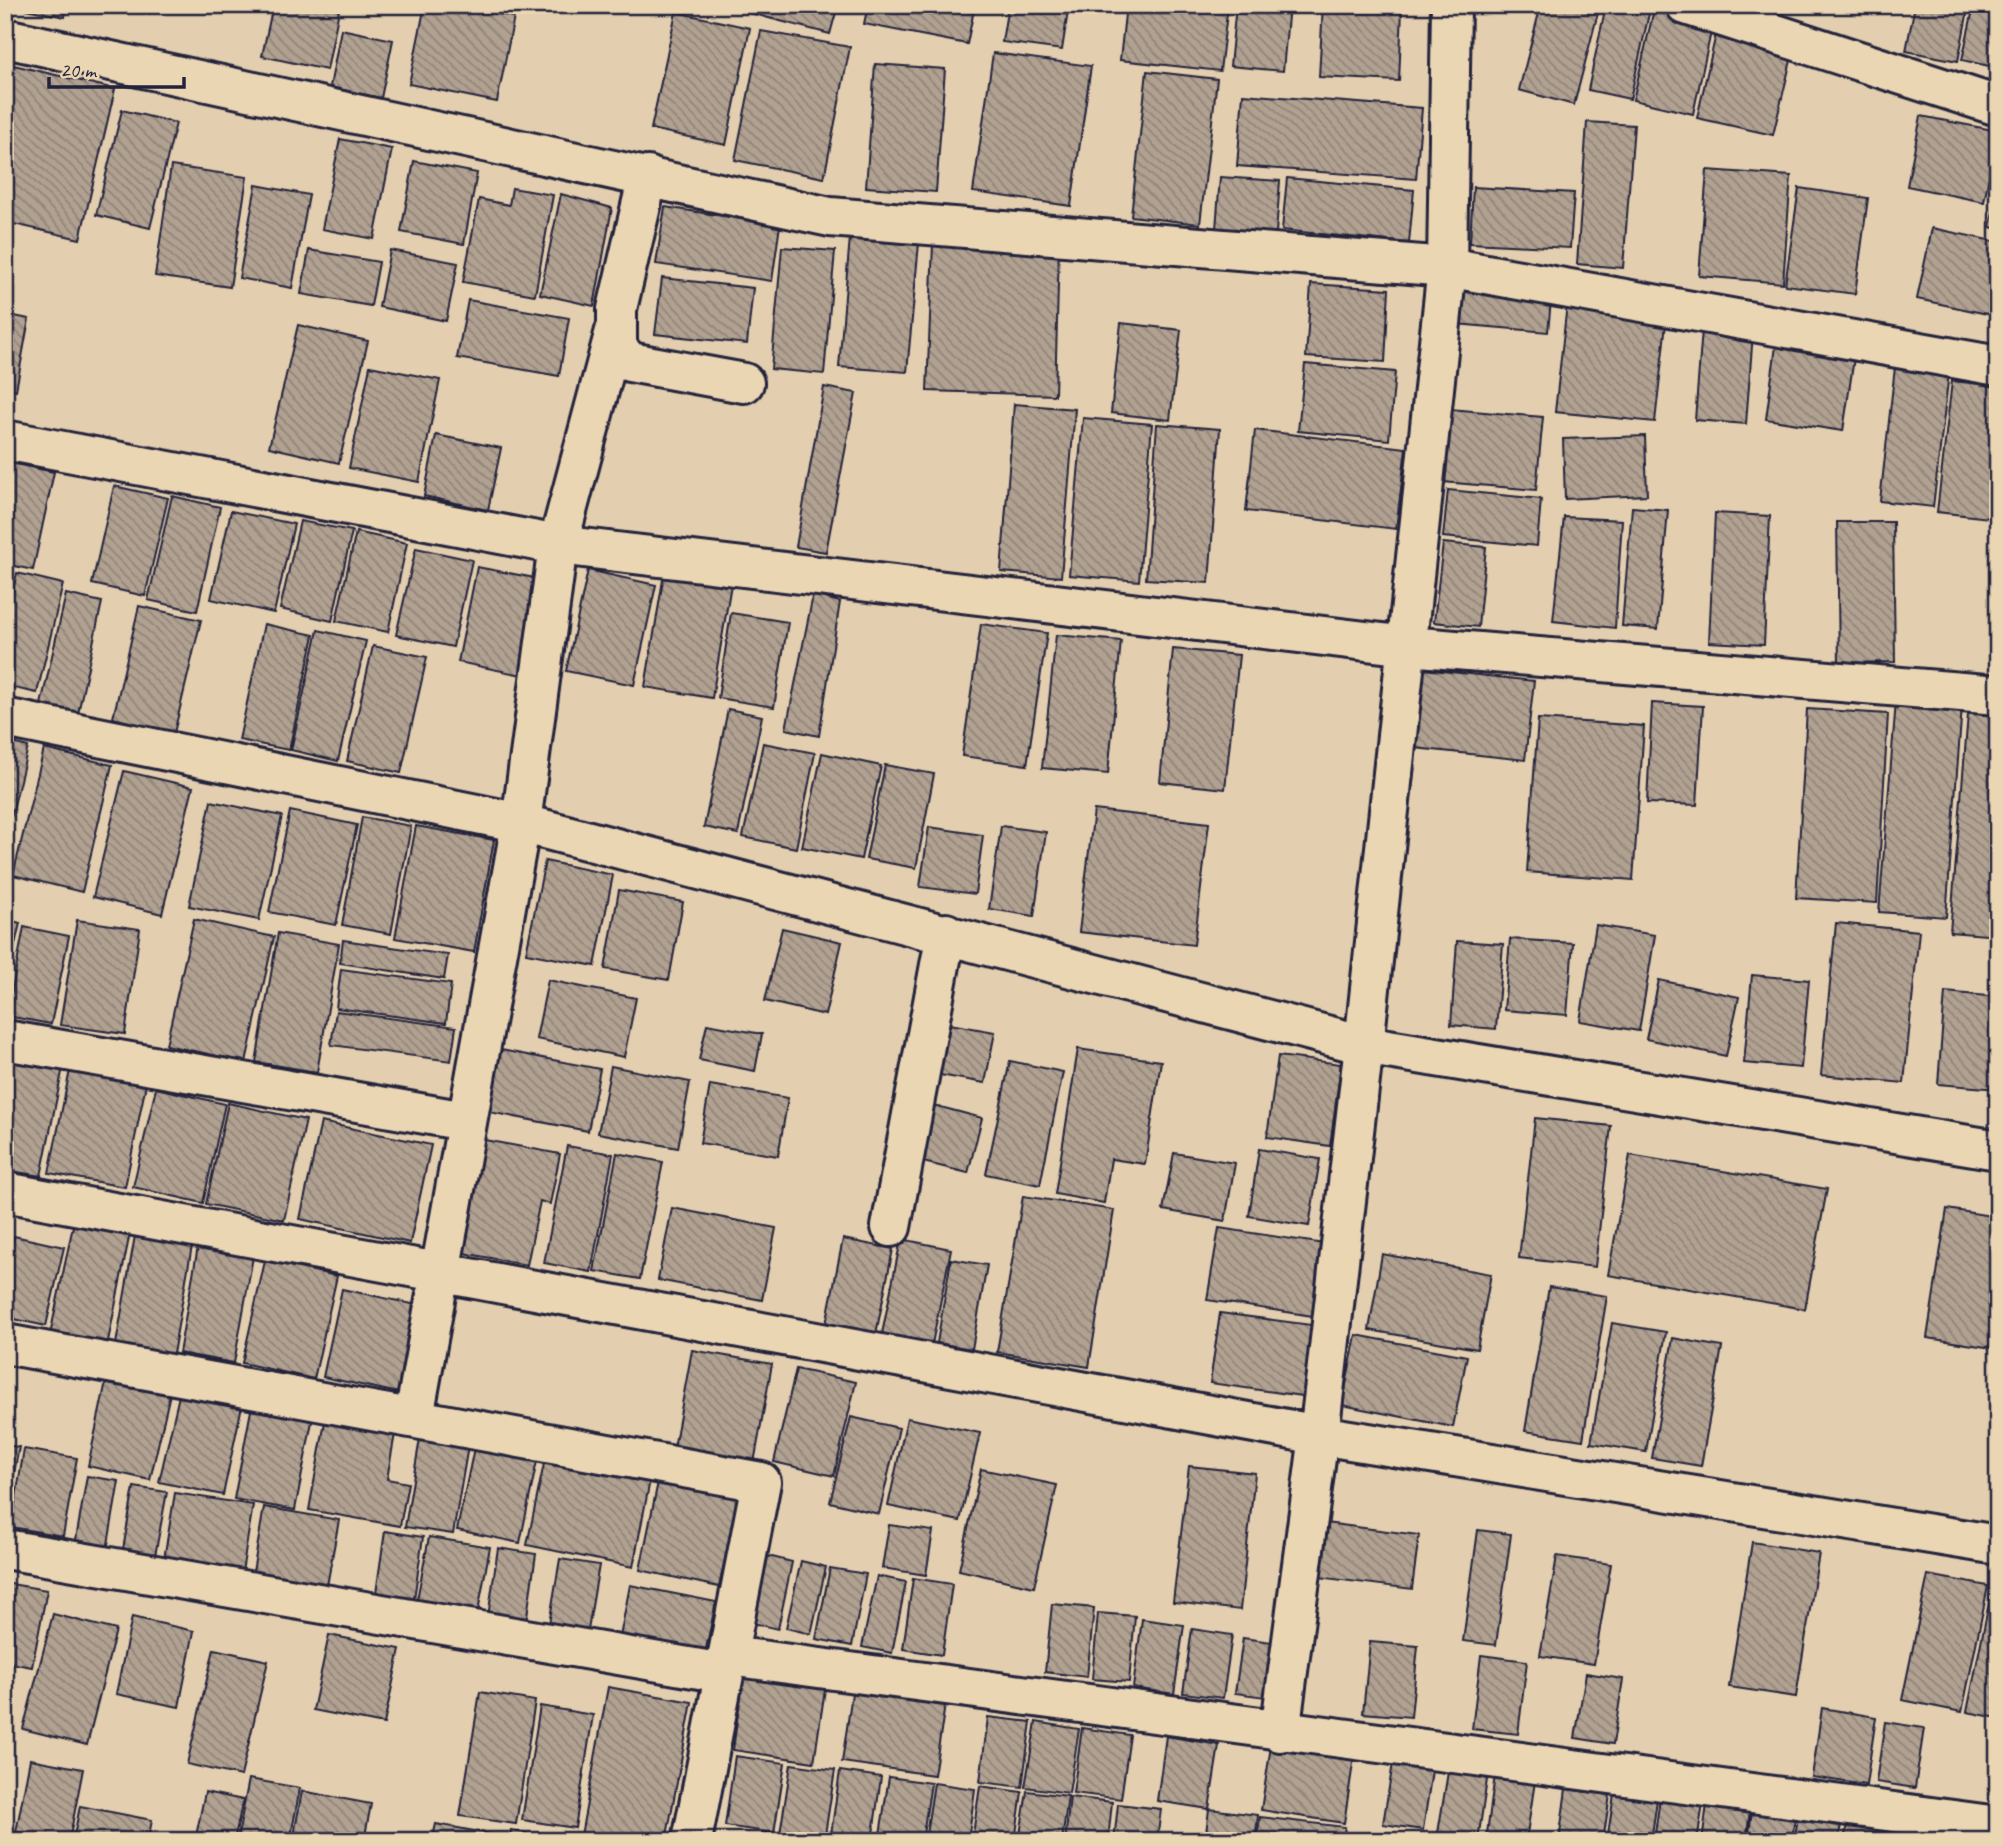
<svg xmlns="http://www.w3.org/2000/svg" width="2003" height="1846" font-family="Caveat,sans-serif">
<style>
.building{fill:url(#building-back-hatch);stroke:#22223b;stroke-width:2}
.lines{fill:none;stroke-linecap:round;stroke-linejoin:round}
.street-casing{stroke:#22223b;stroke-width:44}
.street{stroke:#ebd6b4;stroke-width:38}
</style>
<defs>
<pattern id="building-back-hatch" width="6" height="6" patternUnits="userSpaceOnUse" patternTransform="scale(1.75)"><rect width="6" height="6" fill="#b1a191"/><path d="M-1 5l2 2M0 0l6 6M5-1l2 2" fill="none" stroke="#908378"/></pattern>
</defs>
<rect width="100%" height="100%" fill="#e3cfaf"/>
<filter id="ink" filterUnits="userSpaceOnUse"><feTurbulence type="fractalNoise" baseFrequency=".0143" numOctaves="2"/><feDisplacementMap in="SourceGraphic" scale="14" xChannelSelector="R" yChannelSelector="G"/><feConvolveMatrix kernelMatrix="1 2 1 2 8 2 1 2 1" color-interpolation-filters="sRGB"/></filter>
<g filter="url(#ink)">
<path class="building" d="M 6,5 L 67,5 L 65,17 Z
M 273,5 L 340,5 L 327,70 L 262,56 Z
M 425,5 L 455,5 L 514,17 L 497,102 L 409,84 Z
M 748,5 L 838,5 L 830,34 L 746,12 Z
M 868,5 L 975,5 L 967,44 L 864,24 Z
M 1008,5 L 1069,5 L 1062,50 L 1002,42 Z
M 1126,5 L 1228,5 L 1220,71 L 1120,60 Z
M 1236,5 L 1289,5 L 1283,71 L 1230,66 Z
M 1323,5 L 1402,9 L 1399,81 L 1319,77 Z
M 1541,5 L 1600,5 L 1574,105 L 1519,90 Z
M 1606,5 L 1650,9 L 1630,99 L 1588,90 Z
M 1915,5 L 1969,5 L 1958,61 L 1906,51 Z
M 1974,5 L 1998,5 L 1998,68 L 1962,60 Z
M 1654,9 L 1713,23 L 1693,114 L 1633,100 Z
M 676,12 L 750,28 L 726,145 L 651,129 Z
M 341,29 L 393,40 L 381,98 L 330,87 Z
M 761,31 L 850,47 L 824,178 L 735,160 Z
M 1716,34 L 1793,52 L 1773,135 L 1697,118 Z
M 993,53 L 1091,66 L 1071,206 L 973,192 Z
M 5,63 L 115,89 L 80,239 L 5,222 Z
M 875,64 L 945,69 L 936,192 L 866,187 Z
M 1147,71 L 1217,79 L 1200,224 L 1131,216 Z
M 1243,94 L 1422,108 L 1416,179 L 1237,166 Z
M 122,110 L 176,123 L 150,228 L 96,215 Z
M 1921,116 L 1998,131 L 1984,202 L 1907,186 Z
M 1587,122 L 1634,125 L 1623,268 L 1577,264 Z
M 340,139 L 392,149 L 374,239 L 322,229 Z
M 414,161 L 477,173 L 464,244 L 401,232 Z
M 171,166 L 247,177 L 230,287 L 155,276 Z
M 1707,170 L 1791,176 L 1783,283 L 1699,276 Z
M 1220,177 L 1280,181 L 1276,233 L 1216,229 Z
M 1287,178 L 1414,190 L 1409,243 L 1282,230 Z
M 256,185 L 309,195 L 292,288 L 239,278 Z
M 1998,186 L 1998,229 L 1990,227 Z
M 1473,187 L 1574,193 L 1570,248 L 1470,243 Z
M 512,188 L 553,195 L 535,295 L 463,282 L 479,199 L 509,205 Z
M 1799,188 L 1868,198 L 1855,294 L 1785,285 Z
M 561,194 L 612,208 L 594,306 L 540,294 Z
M 665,207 L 780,225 L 772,281 L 656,264 Z
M 1932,228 L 1998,242 L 1998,287 L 1992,315 L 1917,299 Z
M 850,237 L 919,243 L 907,372 L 839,367 Z
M 933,244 L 1059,248 L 1055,395 L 927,391 Z
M 782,247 L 835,251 L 824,374 L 771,369 Z
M 309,250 L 379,262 L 371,306 L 301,294 Z
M 390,250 L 458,263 L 446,321 L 379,307 Z
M 662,278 L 753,288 L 747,344 L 655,334 Z
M 1311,284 L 1389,289 L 1385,362 L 1306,357 Z
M 1457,291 L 1551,300 L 1548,332 L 1456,324 Z
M 468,300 L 569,318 L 559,376 L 457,358 Z
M 1567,304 L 1667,314 L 1655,422 L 1555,412 Z
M 5,314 L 29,319 L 16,390 L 5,388 Z
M 1121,323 L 1181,330 L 1170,420 L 1111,413 Z
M 298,325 L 368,341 L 339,463 L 269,447 Z
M 1702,329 L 1753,333 L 1746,424 L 1695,420 Z
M 1776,346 L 1854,358 L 1843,431 L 1766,419 Z
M 1305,364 L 1395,372 L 1389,440 L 1298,431 Z
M 370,366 L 440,380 L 419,482 L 349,468 Z
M 1895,367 L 1949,373 L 1933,507 L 1880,501 Z
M 1952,381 L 1998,386 L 1998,519 L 1937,512 Z
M 824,387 L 856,393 L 826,552 L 796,547 Z
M 1014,404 L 1075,409 L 1061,577 L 1001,572 Z
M 1438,408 L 1543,417 L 1536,490 L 1431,481 Z
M 1083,418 L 1152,424 L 1139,581 L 1069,575 Z
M 1157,424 L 1220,429 L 1209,583 L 1146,579 Z
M 1255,430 L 1406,448 L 1396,529 L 1246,511 Z
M 436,435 L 501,448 L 488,510 L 424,496 Z
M 1645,436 L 1647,495 L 1565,499 L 1563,439 Z
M 5,462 L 54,472 L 33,570 L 5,564 Z
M 114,486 L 168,498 L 145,596 L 92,584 Z
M 1448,490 L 1541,499 L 1537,546 L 1443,537 Z
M 172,496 L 220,507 L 197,611 L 148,600 Z
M 1632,507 L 1668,510 L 1658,629 L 1622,626 Z
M 231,511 L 294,524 L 274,613 L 211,599 Z
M 1715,513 L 1770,516 L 1764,645 L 1709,642 Z
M 1564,517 L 1622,520 L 1615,628 L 1553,621 Z
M 300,521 L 352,531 L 332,621 L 280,609 Z
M 1837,522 L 1893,522 L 1895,662 L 1839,663 Z
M 356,532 L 407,543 L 388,632 L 336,621 Z
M 1443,543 L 1486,547 L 1478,627 L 1434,622 Z
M 416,548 L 472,560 L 453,647 L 396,635 Z
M 477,567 L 556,582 L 537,678 L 458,662 Z
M 588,570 L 656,585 L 634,685 L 566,671 Z
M 17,573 L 63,584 L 37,693 L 5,686 L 5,623 Z
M 664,574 L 731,584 L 712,698 L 645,687 Z
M 66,594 L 102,602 L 77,718 L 40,709 Z
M 813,595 L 840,602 L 819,736 L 786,729 Z
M 139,606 L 201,620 L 174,733 L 113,718 Z
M 731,613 L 788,622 L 774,707 L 718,698 Z
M 264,624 L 314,635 L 289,750 L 239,740 Z
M 981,624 L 1047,633 L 1027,765 L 962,756 Z
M 318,630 L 366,641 L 338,761 L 291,750 Z
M 1056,635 L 1121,641 L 1108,774 L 1042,768 Z
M 373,646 L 427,657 L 401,773 L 347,761 Z
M 1173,649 L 1239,655 L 1225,789 L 1160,782 Z
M 1423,669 L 1534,681 L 1525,760 L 1415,748 Z
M 1896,701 L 1962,706 L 1946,917 L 1879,912 Z
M 1969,702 L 1998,704 L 1998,936 L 1950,932 Z
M 1652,703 L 1703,706 L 1697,805 L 1647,803 Z
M 728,709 L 762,716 L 738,834 L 704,827 Z
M 1807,709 L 1888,714 L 1877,903 L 1796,898 Z
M 1538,719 L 1644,726 L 1633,880 L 1527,872 Z
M 5,741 L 28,747 L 5,843 Z
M 763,743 L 815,753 L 796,848 L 743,837 Z
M 44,749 L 112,765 L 82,892 L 13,875 Z
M 822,753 L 881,766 L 861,859 L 802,847 Z
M 885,765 L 934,774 L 916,868 L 866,859 Z
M 124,771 L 193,787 L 162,914 L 93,897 Z
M 211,801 L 282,816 L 259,920 L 189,906 Z
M 1094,810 L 1209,823 L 1194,945 L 1079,932 Z
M 290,811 L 357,825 L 336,925 L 269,912 Z
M 362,817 L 411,826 L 391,934 L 342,925 Z
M 416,826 L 494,840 L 474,952 L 395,938 Z
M 1001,826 L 1046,832 L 1034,916 L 989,909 Z
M 929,827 L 983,835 L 975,894 L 920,887 Z
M 545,861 L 613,875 L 595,966 L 526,953 Z
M 619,890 L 683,902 L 669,980 L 605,969 Z
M 5,919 L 20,923 L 5,988 Z
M 194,919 L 274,937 L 246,1062 L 166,1045 Z
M 77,920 L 140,929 L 125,1034 L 60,1025 Z
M 1836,923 L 1919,931 L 1904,1083 L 1821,1075 Z
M 1596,925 L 1655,935 L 1639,1031 L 1580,1021 Z
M 24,927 L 69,936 L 51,1024 L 7,1016 Z
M 782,928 L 842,942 L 825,1015 L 765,1001 Z
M 278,933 L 339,944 L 317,1072 L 256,1062 Z
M 1510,939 L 1573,943 L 1567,1015 L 1504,1010 Z
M 343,940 L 448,955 L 444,979 L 340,963 Z
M 1457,941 L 1503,944 L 1496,1029 L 1451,1025 Z
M 341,969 L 451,984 L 446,1023 L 336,1008 Z
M 1752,975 L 1809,980 L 1801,1068 L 1744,1063 Z
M 548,980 L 636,998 L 624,1057 L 536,1039 Z
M 1659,980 L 1739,997 L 1726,1056 L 1646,1039 Z
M 1945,992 L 1998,997 L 1998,1089 L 1938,1084 Z
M 336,1011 L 456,1027 L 451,1061 L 331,1045 Z
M 944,1023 L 995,1032 L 985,1083 L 934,1074 Z
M 707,1024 L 762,1034 L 755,1071 L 699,1060 Z
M 1078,1049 L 1161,1061 L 1145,1164 L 1111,1159 L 1104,1203 L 1055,1194 Z
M 501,1050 L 600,1069 L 588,1131 L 489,1112 Z
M 1278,1056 L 1341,1064 L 1330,1146 L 1267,1137 Z
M 5,1057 L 63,1067 L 41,1176 L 5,1170 Z
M 1010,1061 L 1063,1072 L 1040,1185 L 986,1174 Z
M 611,1066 L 690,1082 L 678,1148 L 598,1133 Z
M 70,1070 L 146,1084 L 125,1187 L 49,1173 Z
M 710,1085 L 788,1098 L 778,1156 L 700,1143 Z
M 156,1088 L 225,1104 L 203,1203 L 133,1187 Z
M 228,1103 L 306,1120 L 284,1220 L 206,1204 Z
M 933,1105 L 982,1118 L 968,1173 L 919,1161 Z
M 1535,1118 L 1611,1126 L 1595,1267 L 1519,1258 Z
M 321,1122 L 431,1145 L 410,1243 L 300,1219 Z
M 469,1137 L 560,1154 L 550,1204 L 540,1201 L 527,1265 L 448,1250 Z
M 567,1146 L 613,1154 L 591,1272 L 544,1263 Z
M 1259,1149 L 1320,1159 L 1309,1226 L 1249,1216 Z
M 617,1153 L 663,1162 L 640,1279 L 594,1271 Z
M 1174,1153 L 1235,1163 L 1225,1221 L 1163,1210 Z
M 1630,1155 L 1827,1189 L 1805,1309 L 1608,1275 Z
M 1023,1196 L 1114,1210 L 1089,1367 L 997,1352 Z
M 672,1208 L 776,1228 L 762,1300 L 658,1280 Z
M 1947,1209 L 1998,1217 L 1998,1321 L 1993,1348 L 1927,1338 Z
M 74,1221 L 130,1233 L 107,1346 L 50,1335 Z
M 1219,1228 L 1325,1244 L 1313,1316 L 1207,1300 Z
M 136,1230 L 193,1240 L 173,1354 L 116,1344 Z
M 14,1236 L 64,1247 L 46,1326 L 5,1317 L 5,1276 Z
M 843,1239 L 893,1249 L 876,1334 L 826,1324 Z
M 901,1239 L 951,1249 L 932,1344 L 882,1334 Z
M 199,1241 L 254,1251 L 234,1363 L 179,1353 Z
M 1382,1254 L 1491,1274 L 1477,1349 L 1369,1330 Z
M 951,1259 L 987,1265 L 972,1349 L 937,1343 Z
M 265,1261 L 337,1276 L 314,1379 L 242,1363 Z
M 1549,1287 L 1607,1296 L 1583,1440 L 1525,1431 Z
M 342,1289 L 417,1305 L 399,1393 L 323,1377 Z
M 1220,1313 L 1319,1326 L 1309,1397 L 1210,1383 Z
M 1612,1323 L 1666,1332 L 1646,1452 L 1591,1443 Z
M 1356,1335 L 1467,1356 L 1453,1427 L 1342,1405 Z
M 1673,1338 L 1722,1347 L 1701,1466 L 1652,1458 Z
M 692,1350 L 772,1364 L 754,1463 L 674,1448 Z
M 796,1369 L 856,1382 L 834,1476 L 774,1462 Z
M 108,1372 L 172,1385 L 150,1480 L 88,1466 Z
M 181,1387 L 243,1401 L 223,1495 L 159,1482 Z
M 253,1400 L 314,1411 L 295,1510 L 234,1499 Z
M 326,1416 L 396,1428 L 387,1479 L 408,1483 L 400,1526 L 309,1510 Z
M 851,1417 L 899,1428 L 879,1514 L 830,1502 Z
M 907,1418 L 980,1433 L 960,1521 L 888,1506 Z
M 421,1433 L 469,1440 L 453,1534 L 405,1527 Z
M 475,1443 L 538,1456 L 520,1543 L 457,1530 Z
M 5,1445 L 19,1447 L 5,1521 Z
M 24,1449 L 77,1458 L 63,1536 L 11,1527 Z
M 546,1454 L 651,1475 L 633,1567 L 527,1545 Z
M 1189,1466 L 1255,1473 L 1240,1610 L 1173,1602 Z
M 981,1469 L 1057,1485 L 1034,1587 L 959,1570 Z
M 660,1472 L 740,1488 L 719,1587 L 640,1570 Z
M 87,1476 L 119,1481 L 107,1550 L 75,1545 Z
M 134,1487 L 167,1492 L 154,1561 L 122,1555 Z
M 175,1493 L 253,1505 L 241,1578 L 163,1565 Z
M 264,1507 L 339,1520 L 326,1591 L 252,1578 Z
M 1325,1523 L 1419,1535 L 1412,1589 L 1318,1577 Z
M 889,1525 L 933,1531 L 926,1575 L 882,1568 Z
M 1478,1530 L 1511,1534 L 1496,1645 L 1463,1641 Z
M 385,1531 L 423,1537 L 413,1606 L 375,1600 Z
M 429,1537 L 490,1547 L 477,1617 L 416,1605 Z
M 1752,1542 L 1819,1553 L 1796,1697 L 1729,1687 Z
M 498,1548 L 536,1554 L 526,1623 L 488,1617 Z
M 768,1556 L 792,1562 L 778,1629 L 753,1623 Z
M 1557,1556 L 1611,1564 L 1594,1664 L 1540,1656 Z
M 560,1559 L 599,1565 L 587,1636 L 548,1630 Z
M 801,1561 L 826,1567 L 811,1634 L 786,1628 Z
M 830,1568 L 866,1574 L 852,1646 L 816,1639 Z
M 1928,1575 L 1988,1586 L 1962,1712 L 1902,1700 Z
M 877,1576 L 906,1582 L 892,1653 L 862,1647 Z
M 913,1578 L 952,1584 L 942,1655 L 903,1649 Z
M 5,1583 L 47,1590 L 32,1667 L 5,1662 Z
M 630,1585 L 716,1602 L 704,1658 L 619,1642 Z
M 1992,1588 L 1998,1589 L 1998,1718 L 1967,1712 Z
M 1052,1604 L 1094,1608 L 1087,1677 L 1045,1672 Z
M 1098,1613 L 1135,1616 L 1129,1682 L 1092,1679 Z
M 53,1614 L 116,1630 L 87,1745 L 23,1729 Z
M 132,1617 L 194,1631 L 179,1707 L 116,1694 Z
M 1142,1619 L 1184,1625 L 1174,1694 L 1133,1688 Z
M 1192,1629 L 1232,1635 L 1223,1698 L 1183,1693 Z
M 329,1635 L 400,1649 L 384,1724 L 313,1710 Z
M 1243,1638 L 1272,1642 L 1265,1697 L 1235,1693 Z
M 1370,1642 L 1418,1646 L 1411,1717 L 1363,1713 Z
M 214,1649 L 268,1661 L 241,1776 L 187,1764 Z
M 1481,1655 L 1527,1661 L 1518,1734 L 1472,1729 Z
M 1586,1673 L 1623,1679 L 1613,1744 L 1575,1738 Z
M 743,1677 L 825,1689 L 814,1762 L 733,1750 Z
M 608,1687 L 692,1702 L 666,1841 L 580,1841 Z
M 480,1692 L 535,1701 L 516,1824 L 460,1816 Z
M 852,1693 L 945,1705 L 934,1775 L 842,1762 Z
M 540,1706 L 593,1715 L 575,1828 L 522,1820 Z
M 1822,1708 L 1876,1717 L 1866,1785 L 1812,1777 Z
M 988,1717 L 1031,1722 L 1022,1787 L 980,1782 Z
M 1036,1722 L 1079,1729 L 1069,1793 L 1025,1787 Z
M 1885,1722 L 1924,1728 L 1915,1788 L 1876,1782 Z
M 1082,1728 L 1130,1735 L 1121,1799 L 1073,1793 Z
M 1166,1736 L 1219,1745 L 1209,1809 L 1157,1801 Z
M 1271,1746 L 1354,1757 L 1344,1823 L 1261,1810 Z
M 735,1756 L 785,1763 L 774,1833 L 725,1826 Z
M 1394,1757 L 1433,1764 L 1423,1830 L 1383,1824 Z
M 30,1759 L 83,1769 L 69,1841 L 16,1832 Z
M 791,1764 L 835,1770 L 824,1841 L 780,1834 Z
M 1449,1766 L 1488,1773 L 1478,1840 L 1438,1833 Z
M 840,1771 L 881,1777 L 872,1841 L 830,1841 Z
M 1495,1775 L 1535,1781 L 1526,1841 L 1486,1841 Z
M 889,1777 L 931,1783 L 922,1841 L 879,1841 Z
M 249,1779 L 300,1788 L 290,1841 L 237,1841 Z
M 934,1783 L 975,1789 L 968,1841 L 925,1841 Z
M 980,1786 L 1022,1792 L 1015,1841 L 972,1841 Z
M 1566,1789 L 1610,1795 L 1603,1841 L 1559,1841 Z
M 302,1791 L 371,1804 L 364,1841 L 293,1841 Z
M 1027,1791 L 1068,1796 L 1062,1841 L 1019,1841 Z
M 205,1792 L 243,1800 L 234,1841 L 195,1841 Z
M 1614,1794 L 1657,1800 L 1651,1841 L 1607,1841 Z
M 1070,1797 L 1112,1802 L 1108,1841 L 1065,1841 Z
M 1660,1798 L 1703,1804 L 1697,1841 L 1654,1841 Z
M 1118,1804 L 1161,1809 L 1157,1841 L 1114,1841 Z
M 1707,1804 L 1750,1810 L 1746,1841 L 1702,1841 Z
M 80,1806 L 152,1820 L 148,1841 L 73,1841 Z
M 1209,1809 L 1258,1815 L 1255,1841 L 1205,1841 Z
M 1752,1810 L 1795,1816 L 1792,1841 L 1748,1841 Z
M 1260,1817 L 1345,1827 L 1343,1841 L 1257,1841 Z
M 1798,1818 L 1841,1824 L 1838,1841 L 1794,1841 Z
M 436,1824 L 502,1836 L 501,1841 L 432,1841 Z
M 1847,1824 L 1889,1830 L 1888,1841 L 1844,1841 Z
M 1900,1828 L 1956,1834 L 1955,1841 L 1899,1841 Z
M 511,1830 L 565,1841 L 509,1841 Z
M 1354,1833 L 1406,1841 L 1353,1841 Z"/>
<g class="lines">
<g class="street-casing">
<path id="street" d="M 1686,5 L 1998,106
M 5,38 L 830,217 L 1447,267 L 1998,366
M 648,176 L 617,309 L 617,348 L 630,362 L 744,383
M 5,440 L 558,545 L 1408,646 L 1998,695
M 5,718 L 521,823 L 1364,1045 L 1998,1150
M 5,1040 L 465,1121
M 5,1192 L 1319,1435 L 1998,1545
M 891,1227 L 946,933
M 5,1344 L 761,1482 L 692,1841
M 414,1417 L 521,823 L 558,545 L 615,331
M 5,1549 L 723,1673
M 730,1656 L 1998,1826
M 1280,1732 L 1319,1435 L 1364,1045 L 1447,267 L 1451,5"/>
</g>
<use href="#street" class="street"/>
</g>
</g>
<rect width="2003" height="1846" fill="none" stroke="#ebd6b4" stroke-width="28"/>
<rect x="14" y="14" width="1975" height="1818" fill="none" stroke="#22223b" stroke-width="2.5" filter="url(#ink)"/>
<path d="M49 77v10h135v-10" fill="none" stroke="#22223b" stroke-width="3.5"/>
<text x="60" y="77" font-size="21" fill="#22223b" stroke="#ebd6b4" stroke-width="5" paint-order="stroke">20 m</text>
</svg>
